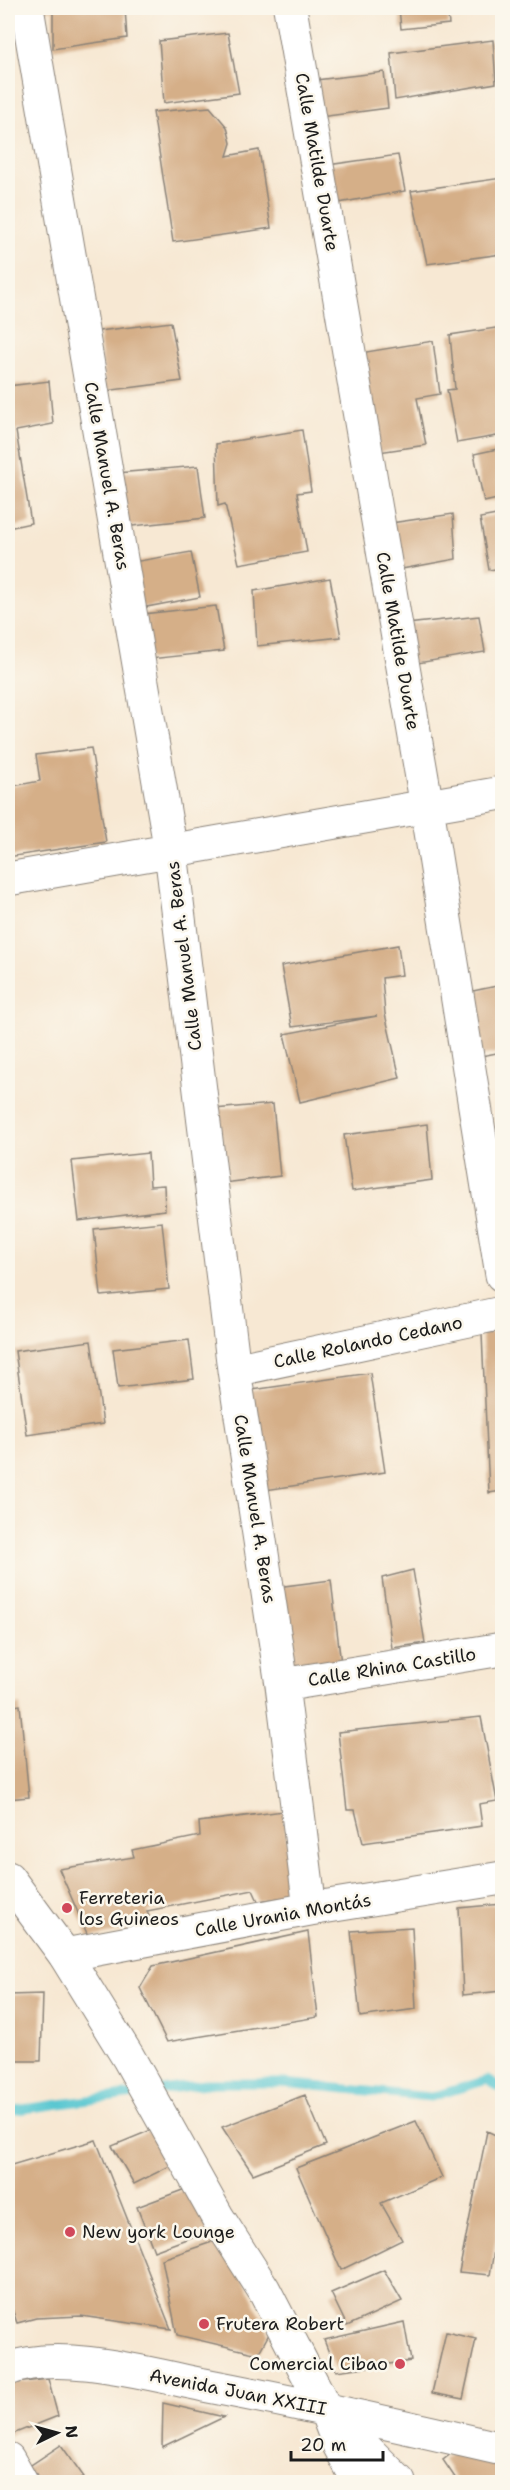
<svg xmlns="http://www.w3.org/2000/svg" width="510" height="2490" font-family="'Shantell Sans',sans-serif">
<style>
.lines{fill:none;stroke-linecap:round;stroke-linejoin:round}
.stream{stroke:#5ac7d1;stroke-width:9}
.building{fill:#d5af88}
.minor-casing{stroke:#8a8278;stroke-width:35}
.major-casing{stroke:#8a8278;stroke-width:35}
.minor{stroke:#fff;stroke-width:33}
.major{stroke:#fff;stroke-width:33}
.poi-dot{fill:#d1495b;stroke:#fbf7ec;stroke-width:2}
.labels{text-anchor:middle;stroke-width:5;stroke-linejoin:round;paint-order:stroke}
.street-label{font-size:18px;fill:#1c1c1c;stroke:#fbf7ec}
.poi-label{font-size:18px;fill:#1c1c1c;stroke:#fbf7ec;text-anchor:start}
</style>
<rect width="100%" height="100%" fill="#fbf7ec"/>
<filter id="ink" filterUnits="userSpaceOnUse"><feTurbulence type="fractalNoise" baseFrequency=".0167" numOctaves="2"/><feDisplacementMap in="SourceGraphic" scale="12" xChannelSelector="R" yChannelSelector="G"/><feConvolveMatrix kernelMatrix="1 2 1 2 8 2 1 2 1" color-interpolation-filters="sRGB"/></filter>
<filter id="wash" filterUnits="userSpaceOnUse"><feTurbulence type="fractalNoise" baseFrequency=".008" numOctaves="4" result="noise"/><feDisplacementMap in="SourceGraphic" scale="24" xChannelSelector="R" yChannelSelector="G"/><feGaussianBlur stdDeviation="1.35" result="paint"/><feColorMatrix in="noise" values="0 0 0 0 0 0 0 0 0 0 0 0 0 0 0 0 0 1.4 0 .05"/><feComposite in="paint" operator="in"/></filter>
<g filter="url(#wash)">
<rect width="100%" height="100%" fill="#f7e8d3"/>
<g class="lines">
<path class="stream" d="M 154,2091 L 213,2083 L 283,2083 L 431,2097 L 487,2080 L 502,2089
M 8,2111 L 141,2093"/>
</g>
<g id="blocks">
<path class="building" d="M 39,8 L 125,8 L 127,38 L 53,49 L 53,10 L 40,11 Z
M 399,8 L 447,8 L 449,24 L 401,29 Z
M 228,33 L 239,93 L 164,103 L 159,41 Z
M 493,40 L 496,83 L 395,100 L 391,53 Z
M 384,72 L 388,108 L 320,117 L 316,80 Z
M 210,107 L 227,127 L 231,143 L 227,156 L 259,150 L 271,228 L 173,242 L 153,112 Z
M 398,155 L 405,191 L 333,204 L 328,165 Z
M 502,178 L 502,254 L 427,264 L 411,191 Z
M 171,322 L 182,381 L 105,391 L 99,331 Z
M 502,327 L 502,435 L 457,443 L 447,390 L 455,389 L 450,335 Z
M 433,341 L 440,394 L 417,398 L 426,445 L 379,452 L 360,353 Z
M 49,381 L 53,424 L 16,431 L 31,523 L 8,528 L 8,386 Z
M 302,430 L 311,491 L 297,493 L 307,552 L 239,564 L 225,504 L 218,506 L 216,444 Z
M 502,448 L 502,498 L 484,502 L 474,454 Z
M 198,466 L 205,518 L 124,527 L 117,473 Z
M 453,514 L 456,559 L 396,570 L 391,523 Z
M 502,514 L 502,568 L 489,570 L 480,518 Z
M 191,552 L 200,597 L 141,608 L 133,562 Z
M 330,578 L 341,637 L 257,646 L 254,591 Z
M 216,606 L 224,651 L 150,659 L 143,614 Z
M 479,616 L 485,652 L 412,664 L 407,624 Z
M 91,748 L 106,842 L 8,857 L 8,787 L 40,781 L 36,755 Z
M 398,945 L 402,975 L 382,978 L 385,1014 L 400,1078 L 300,1102 L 284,1034 L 377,1016 L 292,1027 L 281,966 Z
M 502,985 L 502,1052 L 476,1057 L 463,993 Z
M 273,1104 L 280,1176 L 224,1183 L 214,1109 Z
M 427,1124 L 432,1180 L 352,1191 L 344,1135 Z
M 148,1153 L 150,1186 L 164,1185 L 165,1210 L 79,1221 L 72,1161 Z
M 162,1222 L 169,1289 L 101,1296 L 94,1229 Z
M 502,1331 L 502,1491 L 489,1493 L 482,1334 Z
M 189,1340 L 194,1379 L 118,1388 L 113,1349 Z
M 91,1341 L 103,1424 L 27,1435 L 15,1351 Z
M 370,1373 L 385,1472 L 259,1491 L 245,1391 Z
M 413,1570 L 425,1643 L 392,1648 L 382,1578 Z
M 331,1580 L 341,1664 L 293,1672 L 277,1587 Z
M 20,1705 L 29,1797 L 8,1799 L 8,1707 Z
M 481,1717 L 497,1801 L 479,1804 L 482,1826 L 363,1843 L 355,1810 L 347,1810 L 338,1732 Z
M 283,1811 L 294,1896 L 258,1901 L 253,1890 L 147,1911 L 152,1924 L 89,1938 L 59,1869 L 134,1857 L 132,1850 L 200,1836 L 199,1822 Z
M 502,1904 L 502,1991 L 463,1995 L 459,1908 Z
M 412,1927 L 416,2009 L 360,2017 L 351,1931 Z
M 308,1932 L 318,2017 L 167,2042 L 140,1988 L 153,1966 Z
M 43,1994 L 41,2061 L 8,2061 L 8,1995 Z
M 305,2095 L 326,2145 L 253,2174 L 222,2127 Z
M 416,2121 L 442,2177 L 381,2203 L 402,2240 L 341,2270 L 296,2168 Z
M 161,2126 L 182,2160 L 134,2184 L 112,2146 Z
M 487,2131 L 502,2138 L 502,2202 L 490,2275 L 459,2272 Z
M 96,2140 L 171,2329 L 81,2316 L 36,2318 L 17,2323 L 8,2297 L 8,2166 Z
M 196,2185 L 216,2228 L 154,2251 L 137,2207 Z
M 224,2238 L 269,2334 L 258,2354 L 177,2335 L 162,2259 Z
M 384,2270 L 402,2301 L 347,2326 L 331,2293 Z
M 404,2322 L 411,2361 L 336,2371 L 324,2340 Z
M 446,2332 L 476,2339 L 463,2399 L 432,2393 Z
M 48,2379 L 58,2416 L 8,2436 L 8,2384 Z
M 163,2403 L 224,2417 L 162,2447 Z
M 61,2445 L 84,2477 L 76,2482 L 35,2482 L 25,2469 Z
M 456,2450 L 502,2463 L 502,2477 L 496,2482 L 458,2482 L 443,2460 Z"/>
</g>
</g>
<g filter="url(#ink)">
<use href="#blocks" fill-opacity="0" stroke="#8a8278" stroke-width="1.5"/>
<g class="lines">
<g class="minor-casing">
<path id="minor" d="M 27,8 L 171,852 L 234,1370 L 282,1685 L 310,1909
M 290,8 L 427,807 L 502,1275
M 8,879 L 502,793
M 234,1370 L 502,1313
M 282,1685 L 502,1649
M 65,1955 L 310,1909 L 502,1878
M 8,2459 L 21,2482"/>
</g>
<g class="major-casing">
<path id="major" d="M 8,1878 L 65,1955 L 128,2057 L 218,2218 L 264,2290 L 325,2408 L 339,2445 L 359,2482
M 8,2369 C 60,2349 149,2374 204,2385 C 304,2404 403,2426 502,2449
M 337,2420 L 399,2482"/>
</g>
<use href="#minor" class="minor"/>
<use href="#major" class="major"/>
</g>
</g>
<g class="poi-dot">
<circle cx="67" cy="1908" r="6"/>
<circle cx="70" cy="2232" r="6"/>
<circle cx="204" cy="2324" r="6"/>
<circle cx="400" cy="2364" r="6"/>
</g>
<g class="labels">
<g class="street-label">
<text transform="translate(317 162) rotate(80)" y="6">Calle Matilde Duarte</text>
<text transform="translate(107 476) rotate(80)" y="6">Calle Manuel A. Beras</text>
<text transform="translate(398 641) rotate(80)" y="6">Calle Matilde Duarte</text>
<text transform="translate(184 956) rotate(-97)" y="6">Calle Manuel A. Beras</text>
<text transform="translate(368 1342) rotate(-12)" y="6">Calle Rolando Cedano</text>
<text transform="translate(255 1509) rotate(81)" y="6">Calle Manuel A. Beras</text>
<text transform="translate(392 1667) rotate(-9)" y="6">Calle Rhina Castillo</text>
<text transform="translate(283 1915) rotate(-10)" y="6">Calle Urania Montás</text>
<text transform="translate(238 2392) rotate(11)" y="6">Avenida Juan XXIII</text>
</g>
<g class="poi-label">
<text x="79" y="1904">Ferreteria<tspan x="79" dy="21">los Guineos</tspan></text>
<text x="82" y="2238">New york Lounge</text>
<text x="216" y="2330">Frutera Robert</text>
<text x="388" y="2370" text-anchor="end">Comercial Cibao</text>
</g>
</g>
<rect width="510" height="2490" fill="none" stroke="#fbf7ec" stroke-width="30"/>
<g transform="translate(57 2433) rotate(85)" stroke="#fbf7ec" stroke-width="4.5" paint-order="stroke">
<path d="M0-4.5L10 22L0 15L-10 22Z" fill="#1c1c1c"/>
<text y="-9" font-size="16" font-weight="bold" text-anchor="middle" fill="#1c1c1c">N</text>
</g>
<path d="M291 2451v9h92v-9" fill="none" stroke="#1c1c1c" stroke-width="3"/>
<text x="300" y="2451" font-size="18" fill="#1c1c1c" stroke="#fbf7ec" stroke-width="4.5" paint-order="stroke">20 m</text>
</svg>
